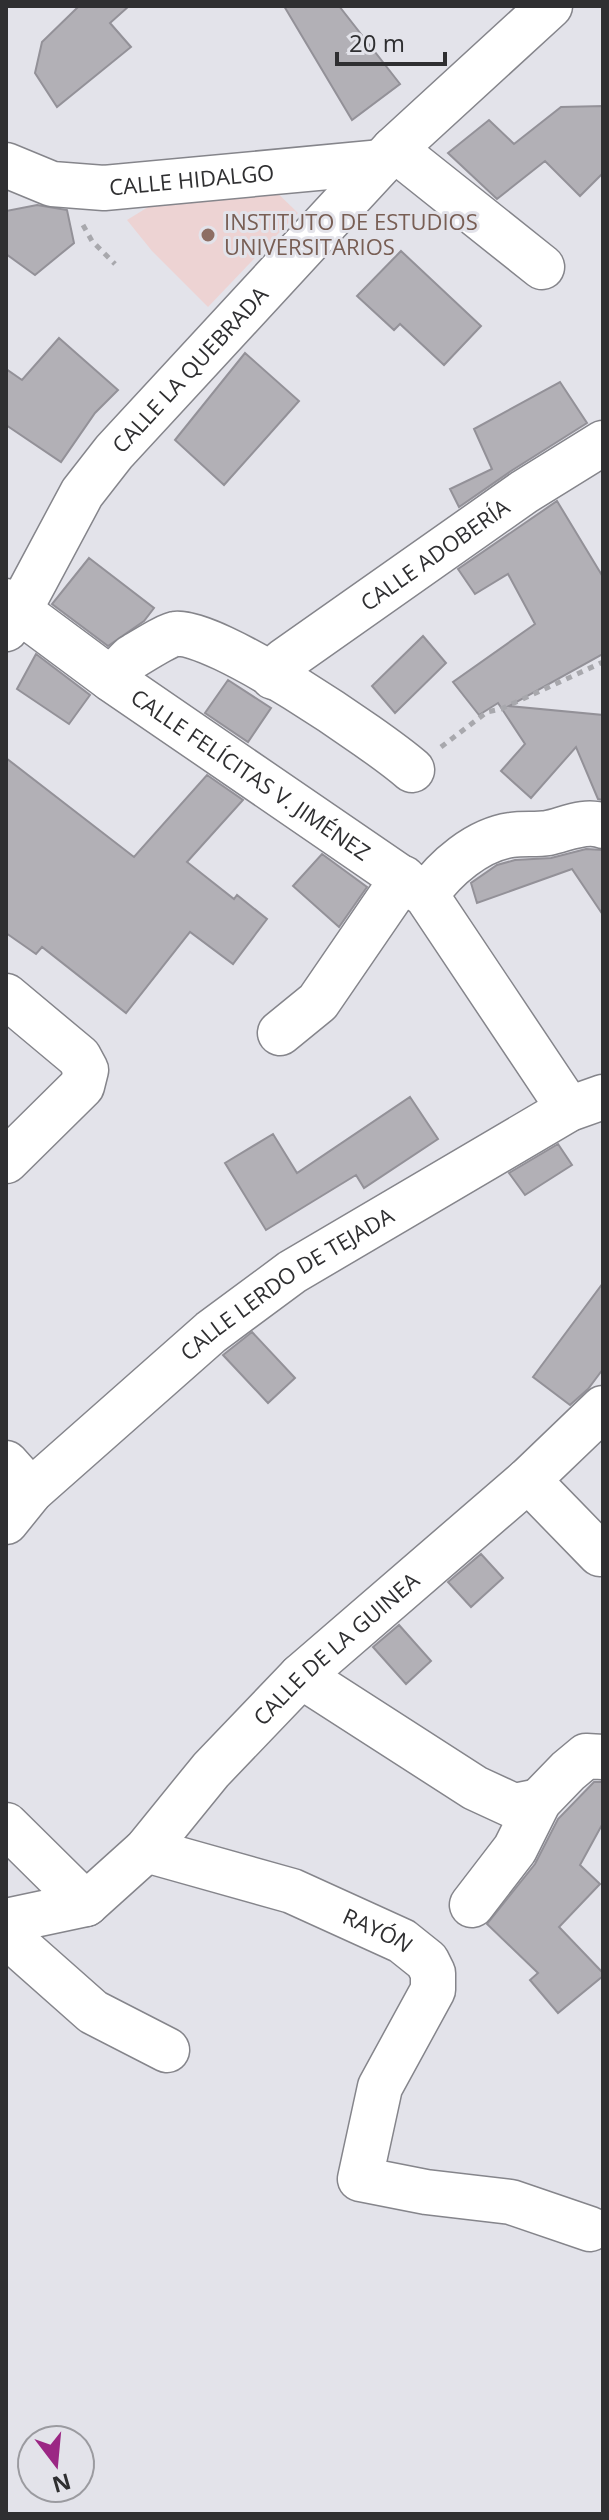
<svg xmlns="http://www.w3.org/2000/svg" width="609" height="2520" font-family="'Open Sans',sans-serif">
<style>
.education{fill:#edd3d3}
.building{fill:#b2b0b6;stroke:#939198;stroke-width:2}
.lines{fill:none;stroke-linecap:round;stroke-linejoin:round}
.minor-casing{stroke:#85858b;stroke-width:47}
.path{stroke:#a8a8ad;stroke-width:5;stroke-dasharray:6 6;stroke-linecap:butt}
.minor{stroke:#fff;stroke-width:44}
.education-dot{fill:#8d6e63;stroke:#e3e3ea;stroke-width:3}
.labels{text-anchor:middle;stroke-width:6;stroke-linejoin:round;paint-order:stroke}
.street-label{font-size:22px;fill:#2f2f31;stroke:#e3e3ea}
.education-label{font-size:22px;fill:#785e54;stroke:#e3e3ea;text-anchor:start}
</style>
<rect width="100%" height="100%" fill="#e3e3ea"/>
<path class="education" d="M 267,183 L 298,213 L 208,307 L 152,251 L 127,220 L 153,204 Z"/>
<path class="building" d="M 79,6 L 129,6 L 110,23 L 131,47 L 57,107 L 35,73 L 42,42 Z
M 284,6 L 339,6 L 400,84 L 352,120 Z
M 603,106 L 603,173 L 580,196 L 545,161 L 497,199 L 448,153 L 489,120 L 514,144 L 561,107 Z
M 37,205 L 67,210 L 74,243 L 35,275 L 6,254 L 6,211 Z
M 401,251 L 481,326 L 444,365 L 400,324 L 394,330 L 357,296 Z
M 59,338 L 118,390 L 95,413 L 61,462 L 6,425 L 6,369 L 22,380 Z
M 245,353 L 299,401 L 224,485 L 175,440 Z
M 560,382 L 587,423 L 511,471 L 459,507 L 450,489 L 492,469 L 474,429 Z
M 557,501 L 603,577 L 603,654 L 509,706 L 603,715 L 603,800 L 598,799 L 576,747 L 531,798 L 501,771 L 525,744 L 498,703 L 479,715 L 453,682 L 535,624 L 508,574 L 475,594 L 458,569 Z
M 89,558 L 154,608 L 144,621 L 108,646 L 52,604 Z
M 423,636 L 446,663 L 395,713 L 372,686 Z
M 36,654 L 90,695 L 69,724 L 17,689 Z
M 228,680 L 271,708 L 248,742 L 205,713 Z
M 6,758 L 134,857 L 207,775 L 243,800 L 187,862 L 234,899 L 237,895 L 267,919 L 233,964 L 190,932 L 126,1013 L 42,947 L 36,954 L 6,933 Z
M 586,849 L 603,850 L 603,915 L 572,869 L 477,903 L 471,883 L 497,865 L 515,860 L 551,858 Z
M 322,854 L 367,887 L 339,927 L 293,886 Z
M 410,1097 L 438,1139 L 364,1188 L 356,1175 L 266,1230 L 225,1163 L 273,1134 L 297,1173 Z
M 558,1144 L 572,1165 L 525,1195 L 509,1173 Z
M 603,1283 L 603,1369 L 588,1389 L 570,1405 L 533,1377 Z
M 252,1332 L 295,1378 L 268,1403 L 223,1355 Z
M 481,1554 L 503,1578 L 471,1607 L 448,1582 Z
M 399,1625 L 431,1661 L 406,1684 L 373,1647 Z
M 594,1782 L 603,1782 L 603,1823 L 580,1865 L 600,1884 L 559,1927 L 603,1973 L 603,1976 L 558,2013 L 530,1980 L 538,1973 L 487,1924 L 535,1864 L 558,1819 Z"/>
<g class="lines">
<g class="minor-casing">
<g id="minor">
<path d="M 394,149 L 542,267"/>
<path id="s1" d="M 6,165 L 52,184 L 104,188 L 382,162"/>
<path id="s2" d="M 6,601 L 111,679 L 426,895 L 569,1109"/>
<path id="s3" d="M 6,629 L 20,609 L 82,493 L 114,452 L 394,149 L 550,6"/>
<path id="s4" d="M 273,677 L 284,661 L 524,492 L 603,443"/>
<path d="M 111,679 C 118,672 125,663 132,657 C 139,653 169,634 175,634 C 214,628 379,741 412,770"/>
<path d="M 426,895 C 445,868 477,840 511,835 C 523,833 536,835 548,833 C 566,829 586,819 603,826"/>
<path d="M 6,996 L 79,1057 L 86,1070 L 82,1086 L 6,1161"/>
<path d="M 280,1033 L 318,1002 L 403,878"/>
<path d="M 6,1463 L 31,1491"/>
<path d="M 528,1480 L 600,1554"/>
<path id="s5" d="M 6,1522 L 31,1491 L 211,1332 L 292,1272 L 569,1109 L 603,1097"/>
<path d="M 301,1676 L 475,1788 L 514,1806 L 539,1801"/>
<path d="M 6,1825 L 86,1904"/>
<path id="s6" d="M 146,1850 L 292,1891 L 402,1941 L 427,1961 L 433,1973 L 433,1990 L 380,2087 L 360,2179 L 426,2192 L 511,2202 L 590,2229"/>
<path d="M 472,1905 L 515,1849 L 539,1801 L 568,1771 L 586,1756 L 603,1757"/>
<path id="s7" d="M 6,1921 L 86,1904 L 146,1850 L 211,1770 L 301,1676 L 528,1480 L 603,1408"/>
<path d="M 6,1935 L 93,2012 L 167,2050"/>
</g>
</g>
<path class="path" d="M 83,225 L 92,241 L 115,264
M 441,747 L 487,712 L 501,709 L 603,662"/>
<use href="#minor" class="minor"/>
</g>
<circle class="education-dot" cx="208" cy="235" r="8"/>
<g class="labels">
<g class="street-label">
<text dy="8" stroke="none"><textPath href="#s1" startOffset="190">CALLE HIDALGO</textPath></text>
<text dy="8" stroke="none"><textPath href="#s3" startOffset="320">CALLE LA QUEBRADA</textPath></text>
<text dy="8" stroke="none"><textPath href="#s4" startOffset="204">CALLE ADOBERÍA</textPath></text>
<text dy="8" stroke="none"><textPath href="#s2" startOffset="300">CALLE FELÍCITAS V. JIMÉNEZ</textPath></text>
<text dy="8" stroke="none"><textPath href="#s5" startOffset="370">CALLE LERDO DE TEJADA</textPath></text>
<text dy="8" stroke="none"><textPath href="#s7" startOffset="440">CALLE DE LA GUINEA</textPath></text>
<text dy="8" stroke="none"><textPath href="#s6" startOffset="246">RAYÓN</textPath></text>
</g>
<g class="education-label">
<text x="224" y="230">INSTITUTO DE ESTUDIOS<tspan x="224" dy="25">UNIVERSITARIOS</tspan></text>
</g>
</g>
<rect width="609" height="2520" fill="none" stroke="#2f2f31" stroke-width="16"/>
<g transform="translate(56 2464) rotate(164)"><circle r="38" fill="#e3e3ea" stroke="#9b9ba0" stroke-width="2"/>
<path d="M0-6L14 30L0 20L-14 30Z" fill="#9b2784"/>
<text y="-12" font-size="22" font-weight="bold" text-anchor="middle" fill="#2f2f31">N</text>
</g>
<path d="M337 52v12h108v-12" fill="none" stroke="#2f2f31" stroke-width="4"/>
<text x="349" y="52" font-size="24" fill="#2f2f31" stroke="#e3e3ea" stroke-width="6" paint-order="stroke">20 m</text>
</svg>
